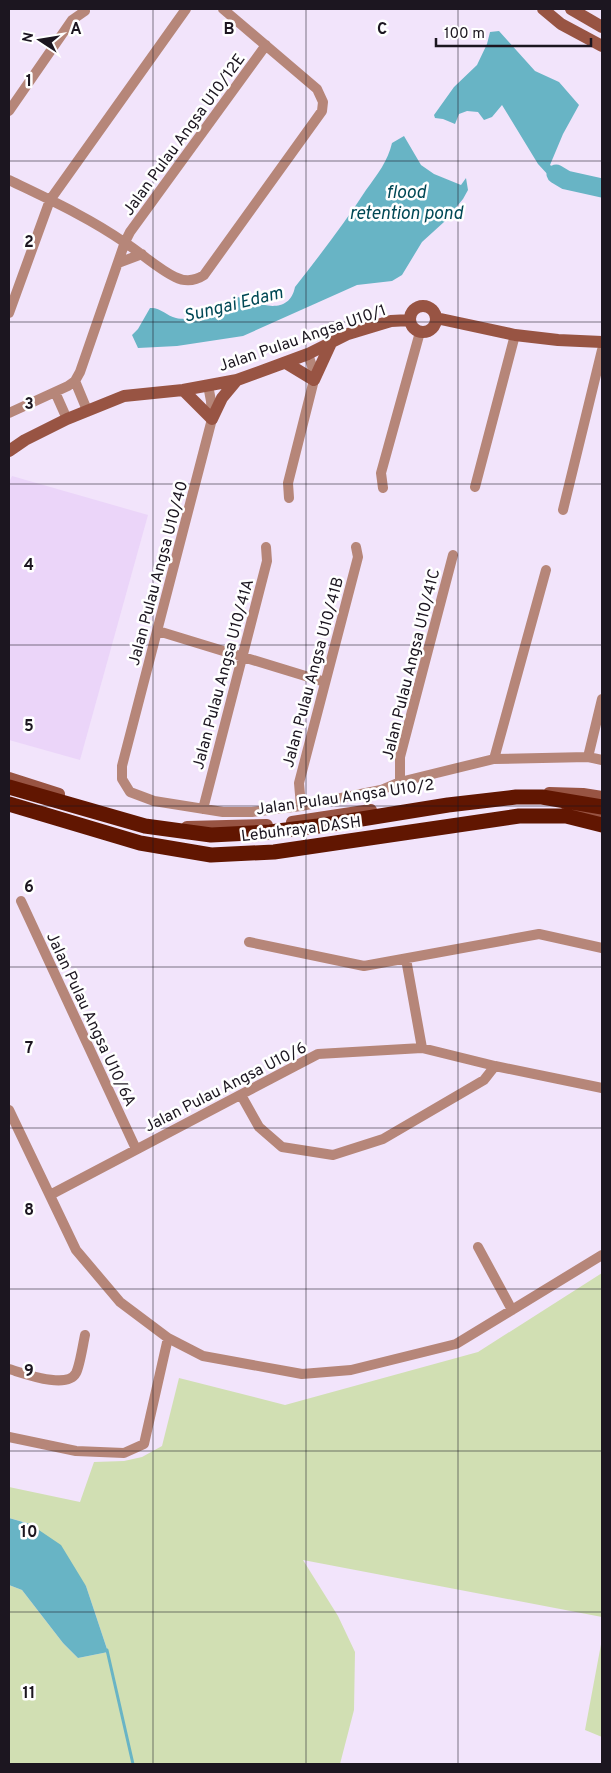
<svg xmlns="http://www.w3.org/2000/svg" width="611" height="1773" font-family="Overpass,sans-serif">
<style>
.built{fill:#ebd5f9}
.green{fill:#d1dfb3}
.water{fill:#68b4c5}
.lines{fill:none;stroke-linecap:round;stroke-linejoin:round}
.stream{stroke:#68b4c5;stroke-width:3}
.river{stroke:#68b4c5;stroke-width:19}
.street{stroke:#b68679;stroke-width:10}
.secondary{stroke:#985443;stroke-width:12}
.highway{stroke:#611601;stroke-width:15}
.grid{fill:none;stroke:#1c1620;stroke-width:1;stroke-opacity:0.55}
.labels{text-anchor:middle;stroke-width:5;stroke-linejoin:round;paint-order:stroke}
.street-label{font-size:16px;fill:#1c1620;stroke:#fff}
.water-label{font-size:18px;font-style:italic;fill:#004855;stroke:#fff}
.grid-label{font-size:16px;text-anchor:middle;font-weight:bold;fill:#1c1620;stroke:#fff;stroke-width:5;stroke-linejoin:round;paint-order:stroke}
</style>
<rect width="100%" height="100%" fill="#f2e4fb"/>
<path class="built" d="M 12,476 L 148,515 L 80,760 L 9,740 L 9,482 Z"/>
<path class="green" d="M 602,1273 L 602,1617 L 303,1560 L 338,1616 L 355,1652 L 354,1710 L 340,1764 L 9,1764 L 9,1585 L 22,1590 L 63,1643 L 78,1658 L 108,1652 L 86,1586 L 31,1524 L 9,1518 L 9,1487 L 80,1502 L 94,1462 L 124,1461 L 142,1457 L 162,1446 L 179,1378 L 285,1405 L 478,1352 Z
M 602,1639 L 602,1737 L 585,1730 Z"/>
<path class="water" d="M 499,31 L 535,71 L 559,82 L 579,105 L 563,134 L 550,165 L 561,172 L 578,180 L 577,189 L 550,177 L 538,164 L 502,105 L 492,117 L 484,120 L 478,112 L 467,111 L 459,114 L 455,124 L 443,119 L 435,118 L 434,115 L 454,87 L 477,65 L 487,44 L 490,32 Z
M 404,136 L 421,165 L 434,174 L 461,185 L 466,178 L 468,190 L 463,199 L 444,222 L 422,242 L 402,275 L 392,281 L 357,285 L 243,336 L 177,346 L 138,348 L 132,335 L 138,329 L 150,308 C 160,307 167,316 176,318 C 189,321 216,316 226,308 C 231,305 234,300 238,297 C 257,304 289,317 295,287 C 320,255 344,224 366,190 C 377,175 388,161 392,143 Z
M 9,1518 L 30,1524 L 61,1545 L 86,1586 L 108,1652 L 78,1658 L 63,1643 L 22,1590 L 9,1585 Z"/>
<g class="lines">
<path class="stream" d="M 107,1650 L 133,1764"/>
<path class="river" d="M 556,174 L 566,180 L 602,188"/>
<path class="street" d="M 9,111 L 72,20 L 85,11
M 9,180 C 48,199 88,217 124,242 C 140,252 158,269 175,277 C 185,282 195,281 204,275 L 322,111 L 323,102 L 317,89 L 223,9
M 118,263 L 142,254
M 9,313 L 50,200 L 186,9
M 75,381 L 87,410
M 208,385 L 211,401 L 212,419 L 122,766 L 122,779 L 130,792 L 154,801 L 223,812 L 252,812 L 301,806 L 381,790 L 400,782 L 494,759 L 588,757 L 602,760
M 55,392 L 67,419
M 9,413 L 68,386 L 75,381 L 80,372 L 125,242 L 130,232 L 266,45
M 475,487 L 515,335
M 383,488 L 381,473 L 420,332
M 289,498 L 288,483 L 314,380 L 312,366 L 308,354
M 563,510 L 602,350
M 158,631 L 325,682
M 588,757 L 602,699
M 494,759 L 546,570
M 400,782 L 400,757 L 453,555
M 301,806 L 299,783 L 358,557 L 356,547
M 203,809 L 267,561 L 266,547
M 21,901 L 136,1149
M 249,942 L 364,966 L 539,934 L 602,948
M 406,959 L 422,1048
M 241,1095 L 259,1127 L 282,1147 L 333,1155 L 383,1139 L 484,1080 L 495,1066
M 9,1110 L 76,1250 L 120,1302 L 168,1338 L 203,1356 L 302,1374 L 351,1370 L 456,1344 L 602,1255
M 50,1195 L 318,1054 L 422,1048 L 495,1066 L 602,1088
M 478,1247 L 512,1310
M 9,1369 C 23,1373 67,1390 76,1373 C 80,1365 83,1344 85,1335
M 9,1437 L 76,1451 L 124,1453 L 144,1444 L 168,1338"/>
<path class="secondary" d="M 543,9 L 561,24 L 602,46
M 571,9 L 602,27
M410 319a13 13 0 1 1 26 0a13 13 0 1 1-26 0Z
M 436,318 L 515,335 L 558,340 L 602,342
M 286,363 L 314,380 L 331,343
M 183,390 L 212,419 L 222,398 L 237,380
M 9,451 L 25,440 L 67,419 L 124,396 L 183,390 L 237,380 L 308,354 L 348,334 L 391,321 L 410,320
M 9,778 L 59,794
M 549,793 L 583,794 L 602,797
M 567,811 L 602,814
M 292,822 L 371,810
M 187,827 L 267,825"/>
<path class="highway" d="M 9,787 L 145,826 L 211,835 L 270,832 L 318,826 L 448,805 L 516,797 L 542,797 L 602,807
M 9,804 L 140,843 L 211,855 L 274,852 L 519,816 L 566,816 L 602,825"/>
</g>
<path class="grid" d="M 153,9 L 153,1764M 306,9 L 306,1764M 458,9 L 458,1764M 9,161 L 602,161M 9,322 L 602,322M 9,484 L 602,484M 9,645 L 602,645M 9,806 L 602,806M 9,967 L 602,967M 9,1128 L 602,1128M 9,1289 L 602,1289M 9,1451 L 602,1451M 9,1612 L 602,1612"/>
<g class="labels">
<g class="street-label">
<text transform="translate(183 134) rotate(-54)" y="6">Jalan Pulau Angsa U10/12E</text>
<text transform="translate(302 337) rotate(-19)" y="6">Jalan Pulau Angsa U10/1</text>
<text transform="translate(157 573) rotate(-75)" y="6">Jalan Pulau Angsa U10/40</text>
<text transform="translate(410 664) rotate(-76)" y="6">Jalan Pulau Angsa U10/41C</text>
<text transform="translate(312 672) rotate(-75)" y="6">Jalan Pulau Angsa U10/41B</text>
<text transform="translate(222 674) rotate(-75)" y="6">Jalan Pulau Angsa U10/41A</text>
<text transform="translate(345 796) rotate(-8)" y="6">Jalan Pulau Angsa U10/2</text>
<text transform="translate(301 828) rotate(-7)" y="6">Lebuhraya DASH</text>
<text transform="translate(92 1019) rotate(65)" y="6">Jalan Pulau Angsa U10/6A</text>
<text transform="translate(225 1086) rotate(-27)" y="6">Jalan Pulau Angsa U10/6</text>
</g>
<g class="water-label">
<text x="406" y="198">flood<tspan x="406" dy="21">retention pond</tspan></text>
<text transform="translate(233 304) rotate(-14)" y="6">Sungai Edam</text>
</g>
</g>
<g class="grid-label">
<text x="76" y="34">A</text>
<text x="229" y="34">B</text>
<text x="382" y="34">C</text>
<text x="29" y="86">1</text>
<text x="29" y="247">2</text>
<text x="29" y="409">3</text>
<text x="29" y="570">4</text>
<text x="29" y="731">5</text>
<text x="29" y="892">6</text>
<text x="29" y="1053">7</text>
<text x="29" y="1215">8</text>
<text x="29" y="1376">9</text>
<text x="29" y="1537">10</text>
<text x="29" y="1698">11</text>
</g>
<rect width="611" height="1773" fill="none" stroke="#1c1620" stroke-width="20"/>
<g transform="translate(40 40) rotate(282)" stroke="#ffffff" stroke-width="4" paint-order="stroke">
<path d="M0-4L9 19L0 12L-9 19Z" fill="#1c1620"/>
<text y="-8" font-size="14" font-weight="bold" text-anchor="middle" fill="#1c1620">N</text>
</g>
<path d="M436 38v8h155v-8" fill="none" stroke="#1c1620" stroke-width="2.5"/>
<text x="444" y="38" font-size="15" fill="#1c1620" stroke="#ffffff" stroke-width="4" paint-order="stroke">100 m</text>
</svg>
